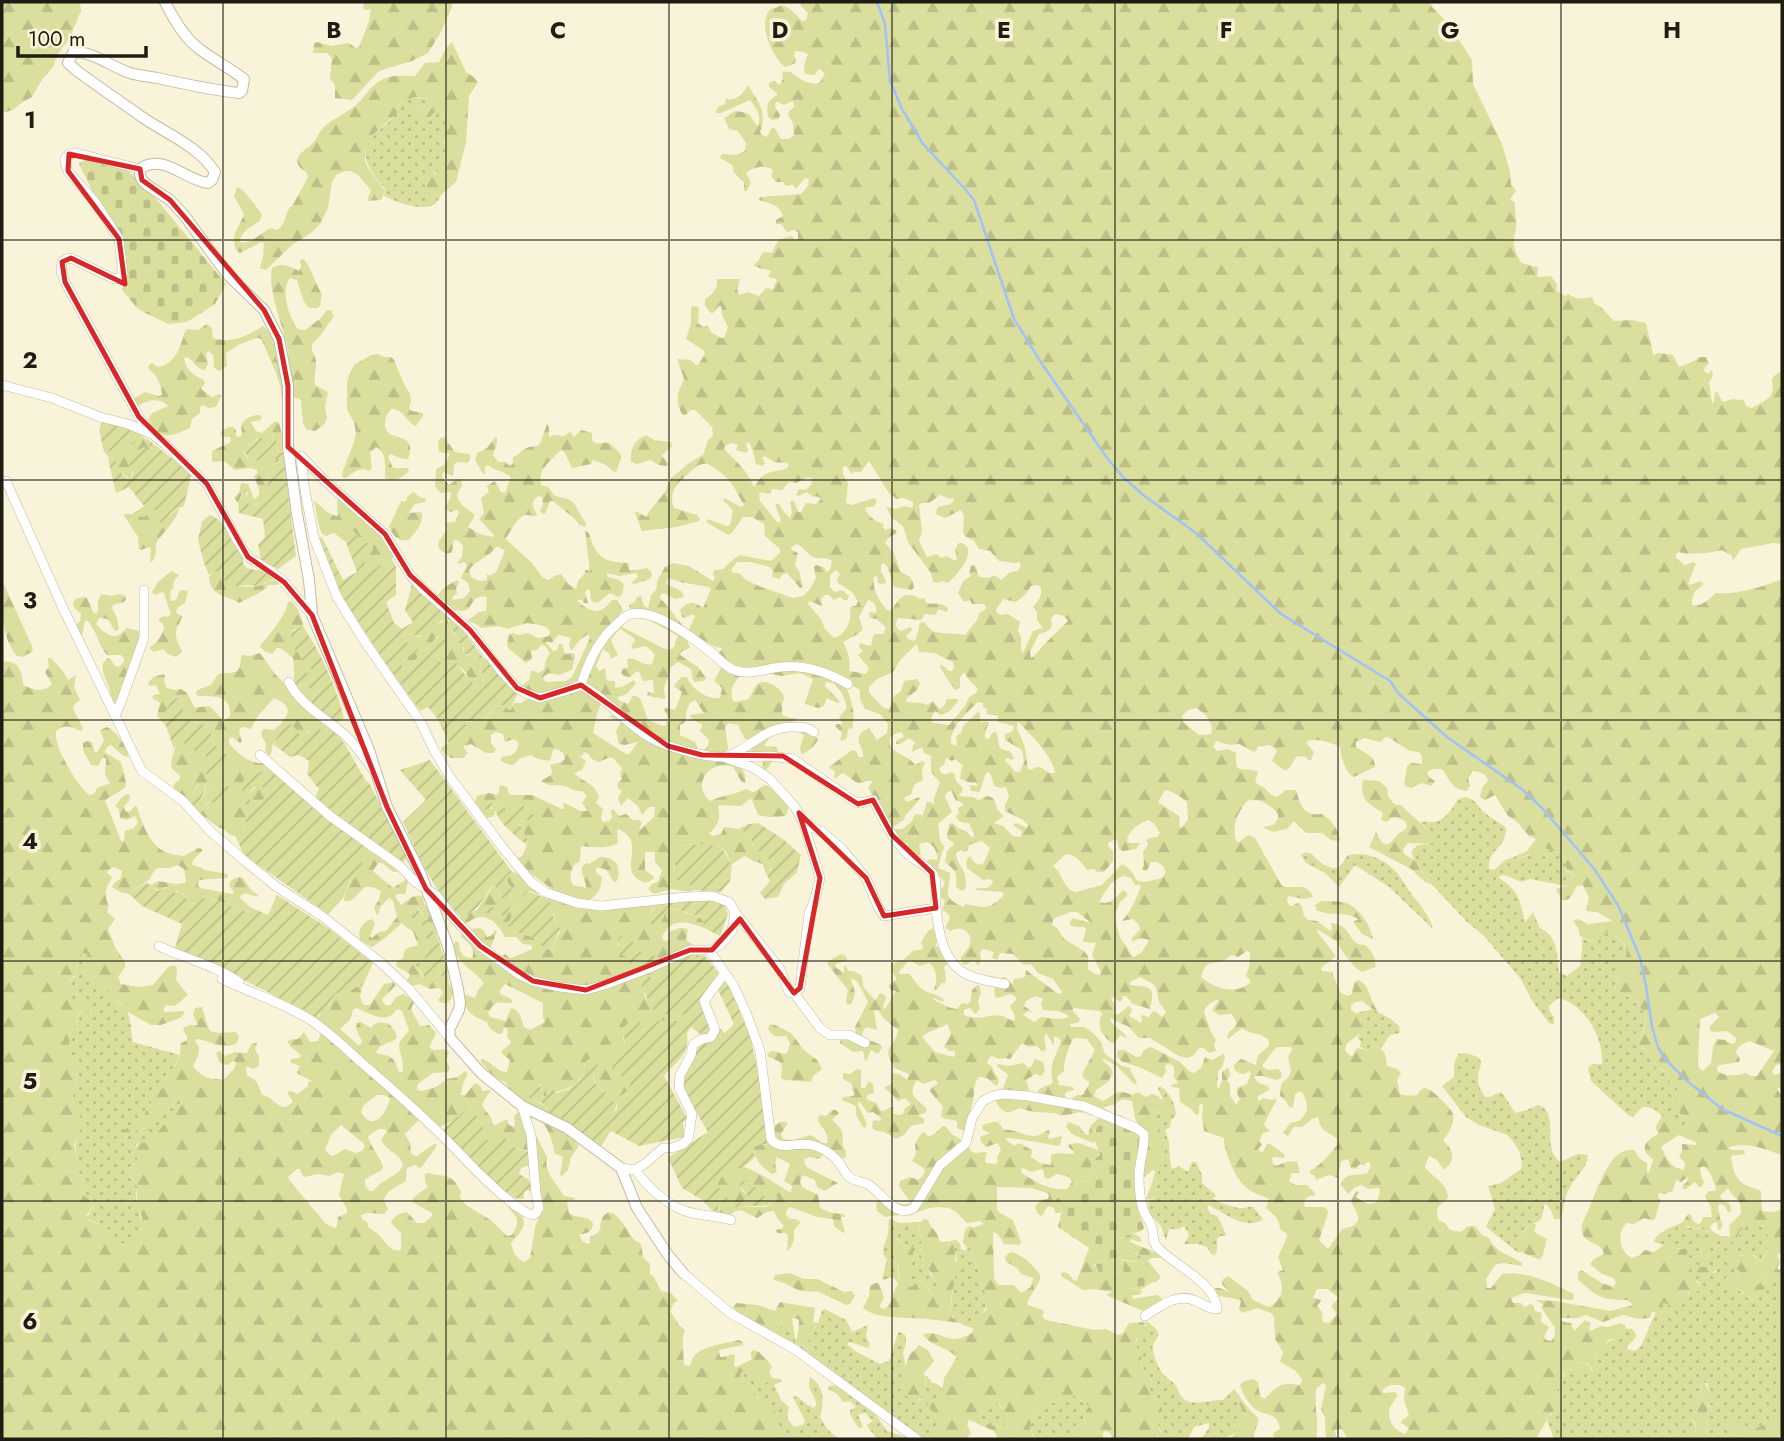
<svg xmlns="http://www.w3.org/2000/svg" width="1784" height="1441" font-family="Jost,sans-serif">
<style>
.grass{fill:url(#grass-dots)}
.forest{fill:url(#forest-firs);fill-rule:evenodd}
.cemetery{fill:url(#cemetery-stones)}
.garden{fill:url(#garden-furrows);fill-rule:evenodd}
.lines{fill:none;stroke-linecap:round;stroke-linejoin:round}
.stream{stroke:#a0c2f9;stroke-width:2.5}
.minor-casing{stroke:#c1bca3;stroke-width:10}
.tertiary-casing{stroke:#c1bca3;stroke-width:12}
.minor{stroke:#fff;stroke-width:9}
.tertiary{stroke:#fff;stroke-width:10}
.marked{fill:none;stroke:#d62828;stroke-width:5;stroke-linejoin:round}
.grid{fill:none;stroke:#1f1d13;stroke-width:2;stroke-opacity:0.55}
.grid-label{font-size:23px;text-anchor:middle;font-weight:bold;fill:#1f1d13;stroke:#f9f4d9;stroke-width:7;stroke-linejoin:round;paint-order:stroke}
</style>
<defs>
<pattern id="grass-dots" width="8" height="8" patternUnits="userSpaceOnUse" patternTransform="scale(1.75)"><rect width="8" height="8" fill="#dbdf9e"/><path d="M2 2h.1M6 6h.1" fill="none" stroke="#bcbf87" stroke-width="1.8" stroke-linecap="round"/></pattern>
<pattern id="forest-firs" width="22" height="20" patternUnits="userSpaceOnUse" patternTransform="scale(1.75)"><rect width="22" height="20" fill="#dbdf9e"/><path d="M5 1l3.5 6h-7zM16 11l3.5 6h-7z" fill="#bcbf87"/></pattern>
<pattern id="cemetery-stones" width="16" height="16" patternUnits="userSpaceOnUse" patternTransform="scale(1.75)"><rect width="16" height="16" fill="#dbdf9e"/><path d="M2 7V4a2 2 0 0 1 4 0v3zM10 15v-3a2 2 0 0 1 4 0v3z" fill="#bcbf87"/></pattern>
<pattern id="garden-furrows" width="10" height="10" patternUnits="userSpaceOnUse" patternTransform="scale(1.75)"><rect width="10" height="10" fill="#dbdf9e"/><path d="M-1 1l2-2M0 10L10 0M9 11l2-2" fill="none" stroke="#bcbf87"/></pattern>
</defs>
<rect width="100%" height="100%" fill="#f9f4d9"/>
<path class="grass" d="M 408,98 C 417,98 424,97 432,101 L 432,106 L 426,110 L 415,105 L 429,119 L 436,111 L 441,110 C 451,120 447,129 443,142 L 447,147 L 437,172 L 433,173 L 432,195 L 442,194 C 440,197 438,201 435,204 C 422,212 396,202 384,196 L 385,189 C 369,170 354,152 378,131 C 390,121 394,119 398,105 Z
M 1466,797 C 1480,802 1476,806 1485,813 C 1492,819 1500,822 1506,828 C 1506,850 1487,849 1489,869 L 1494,870 L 1505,860 L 1516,856 L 1517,859 L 1530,855 L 1543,848 L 1563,854 L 1566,870 L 1573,875 L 1574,877 L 1566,886 L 1530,879 L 1522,882 L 1504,875 L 1498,877 C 1520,892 1519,898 1525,922 L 1533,912 L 1540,928 C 1558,936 1557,955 1559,972 L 1567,976 L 1580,966 L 1582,950 L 1582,938 L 1592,942 L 1603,937 L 1606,932 C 1617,936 1630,945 1625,958 L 1618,958 L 1619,976 L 1614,990 L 1636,1000 L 1646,1016 L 1645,1025 L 1639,1041 L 1642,1048 L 1654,1052 L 1656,1068 L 1667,1072 L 1670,1082 L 1681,1092 L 1681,1097 L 1677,1101 L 1678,1113 L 1690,1120 L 1689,1123 C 1680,1128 1671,1124 1665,1116 L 1662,1116 C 1656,1110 1649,1105 1641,1108 L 1633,1117 L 1628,1115 L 1591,1081 L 1588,1068 L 1592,1064 L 1602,1064 C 1604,1038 1585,1005 1559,998 L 1549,1005 L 1549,1010 L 1554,1017 L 1554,1025 L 1549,1023 L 1533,1002 L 1520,978 L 1483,935 L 1466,921 L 1425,877 L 1412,855 L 1412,850 L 1418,845 L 1430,844 L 1432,834 L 1420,822 C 1424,821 1428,822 1432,822 C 1443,823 1453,808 1458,799 Z
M 1306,852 L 1312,854 C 1316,860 1331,872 1339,867 C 1343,864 1344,860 1347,856 C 1364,850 1385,859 1397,873 C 1403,880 1407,889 1413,896 C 1422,907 1429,915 1433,929 L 1389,887 L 1355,865 L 1339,887 L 1325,873 L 1306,863 L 1301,855 Z
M 82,953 L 87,954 L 89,961 L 85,972 L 90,980 L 101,988 L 106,987 C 109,991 111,997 116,1001 C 121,1005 125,1006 128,1013 C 131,1021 131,1033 133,1042 L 180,1055 L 172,1070 L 165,1078 L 166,1085 L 157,1093 L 144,1115 L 126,1130 L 121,1131 L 124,1138 L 134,1131 L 146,1128 L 165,1108 L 174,1104 L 182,1094 L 184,1094 L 174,1118 L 164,1124 L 148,1144 L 137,1143 L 135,1147 L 138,1161 L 130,1167 L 129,1176 L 137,1184 L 136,1199 L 143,1226 C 139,1235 129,1236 125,1245 C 115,1241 111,1231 102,1226 C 97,1222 91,1222 87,1218 L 94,1205 L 82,1193 L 84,1179 L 74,1167 C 81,1154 70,1147 80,1134 L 72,1101 L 77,1072 L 70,1056 L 69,1030 L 76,1024 L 80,1012 L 89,1012 L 92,1009 C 89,1002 84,1000 77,999 L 75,1001 L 69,995 L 69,982 L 74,977 Z
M 1372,1009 L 1391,1019 L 1399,1026 L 1400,1033 L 1390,1035 L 1381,1048 L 1373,1047 L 1368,1050 L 1360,1047 L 1361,1041 L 1357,1038 L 1363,1028 L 1360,1018 L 1357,1013 Z
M 1466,1053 C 1490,1060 1478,1062 1478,1080 C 1478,1086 1482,1092 1485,1097 L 1489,1097 L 1501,1092 C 1508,1098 1509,1107 1516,1113 L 1527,1110 L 1538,1105 C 1561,1111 1540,1150 1561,1162 L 1577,1154 L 1588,1155 C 1587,1169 1574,1178 1568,1191 C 1563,1200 1565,1210 1560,1219 L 1554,1219 L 1551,1210 L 1546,1204 L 1544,1205 C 1542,1221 1542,1220 1528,1226 L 1518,1239 L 1517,1241 L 1519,1251 L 1521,1253 L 1517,1252 L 1486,1227 L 1495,1209 L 1488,1186 L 1501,1183 L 1521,1169 L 1522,1163 L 1519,1151 L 1512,1140 L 1507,1135 L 1479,1125 L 1466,1117 L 1442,1086 L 1454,1077 L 1454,1064 L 1458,1054 Z
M 1160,1086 C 1170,1093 1175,1103 1176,1115 L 1171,1120 L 1170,1127 L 1165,1130 L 1169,1142 L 1170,1160 L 1172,1169 L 1179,1166 L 1188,1172 L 1192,1162 L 1196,1162 L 1202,1175 L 1202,1183 L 1215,1194 L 1216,1197 L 1212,1198 C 1217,1202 1234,1208 1241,1208 C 1245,1208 1249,1206 1253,1207 L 1263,1219 C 1248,1232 1223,1212 1208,1205 L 1207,1208 L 1211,1214 L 1218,1217 L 1226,1234 L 1225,1236 L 1220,1236 L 1217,1239 L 1217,1250 L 1215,1255 L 1211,1254 L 1207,1247 L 1197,1244 L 1184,1244 L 1189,1235 L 1184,1226 L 1179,1229 L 1169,1229 L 1166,1241 L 1161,1226 L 1149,1214 L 1148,1201 L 1152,1200 L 1156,1193 L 1158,1164 L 1163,1157 L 1165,1149 L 1163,1136 L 1155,1126 L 1151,1113 L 1155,1111 L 1164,1116 L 1170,1117 L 1169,1109 L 1161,1100 L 1163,1099 L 1158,1089 Z
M 889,1219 L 891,1219 L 899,1223 L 921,1222 L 918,1227 L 922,1241 L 920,1252 L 921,1256 L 928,1264 L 930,1274 L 940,1288 L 939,1293 L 935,1295 L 932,1294 L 924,1283 L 919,1280 L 911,1287 L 909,1286 C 909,1285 909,1275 909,1274 C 911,1259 919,1253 903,1243 C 895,1238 902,1240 892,1239 L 889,1245 C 899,1257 899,1269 898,1283 L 893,1277 L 884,1280 L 882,1279 L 887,1260 C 880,1251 884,1247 887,1237 C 889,1232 888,1225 889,1219 Z
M 1683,1222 L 1687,1227 L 1698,1229 L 1701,1228 L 1709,1233 L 1704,1237 L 1698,1236 L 1698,1246 L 1700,1248 L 1702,1258 L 1708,1259 L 1709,1250 L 1717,1239 L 1720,1239 L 1721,1236 L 1739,1237 L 1740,1231 L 1746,1224 C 1753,1223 1767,1225 1772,1231 C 1768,1242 1768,1254 1760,1262 L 1754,1255 C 1746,1253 1737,1257 1729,1258 L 1740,1271 L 1739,1274 L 1733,1275 L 1730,1284 L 1754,1301 L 1759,1291 L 1765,1289 L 1756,1282 L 1756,1276 L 1758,1275 L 1766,1279 L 1773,1276 L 1782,1279 L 1782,1419 L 1778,1423 L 1766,1423 L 1754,1429 L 1745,1429 L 1736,1424 L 1732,1417 L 1729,1421 L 1729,1427 L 1735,1435 L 1733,1439 L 1706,1439 C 1707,1424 1706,1409 1712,1394 L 1710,1393 L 1707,1383 L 1702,1383 L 1699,1395 L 1696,1399 L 1698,1410 L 1695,1412 L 1693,1420 L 1696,1429 L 1694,1439 L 1554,1439 L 1547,1421 L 1548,1416 L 1551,1415 L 1559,1403 L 1554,1399 L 1559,1384 L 1565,1376 L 1563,1371 L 1568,1369 L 1580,1372 L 1579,1363 C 1586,1361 1590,1367 1592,1372 L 1597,1368 L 1595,1365 C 1597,1354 1605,1339 1617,1339 L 1622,1328 L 1632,1329 L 1636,1334 L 1636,1337 L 1627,1347 L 1627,1349 L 1635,1351 L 1641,1346 L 1655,1314 L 1657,1312 L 1663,1314 L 1661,1304 C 1675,1302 1692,1294 1701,1284 L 1697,1281 L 1688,1283 L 1677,1265 L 1678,1262 C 1694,1267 1698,1278 1716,1272 L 1717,1269 L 1709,1267 L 1699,1267 L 1691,1259 L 1686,1257 L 1683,1248 L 1674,1248 L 1654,1242 C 1657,1231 1673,1227 1683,1222 Z
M 969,1226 L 974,1227 L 972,1228 L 971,1248 L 969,1253 L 975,1267 L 981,1272 C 980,1297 999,1297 975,1321 L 974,1328 C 966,1328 952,1319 950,1311 L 957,1259 L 955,1250 L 955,1244 L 952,1241 L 955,1239 L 960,1244 L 961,1249 L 965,1251 L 967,1248 L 963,1242 C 964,1236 964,1230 969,1226 Z
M 825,1309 L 846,1320 L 852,1332 L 868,1325 L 866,1336 L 870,1344 L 868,1348 L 850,1342 L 847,1344 L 855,1351 L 880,1364 L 889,1361 L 898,1333 L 901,1332 L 906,1336 L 906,1343 L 903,1353 L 905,1362 L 904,1374 L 919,1402 C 921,1392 930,1386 924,1375 L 929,1378 L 932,1383 L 937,1384 L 942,1388 L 938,1396 L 937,1404 L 928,1407 L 935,1414 L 939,1427 L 934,1436 L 936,1439 L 923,1439 L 898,1420 L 773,1333 L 792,1318 L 796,1344 L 804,1347 L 816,1328 L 813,1322 L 818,1323 L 822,1311 Z
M 1143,1322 L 1148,1322 L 1156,1329 L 1159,1335 C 1158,1336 1154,1343 1153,1344 C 1151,1351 1159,1370 1164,1375 C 1168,1379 1173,1381 1176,1386 C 1179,1391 1180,1397 1185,1400 C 1197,1406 1210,1399 1223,1400 L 1234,1389 L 1234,1395 L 1246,1418 C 1240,1422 1239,1426 1235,1432 C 1227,1441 1213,1439 1201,1439 L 1209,1428 L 1209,1423 L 1194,1427 L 1188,1439 L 1157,1439 L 1161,1431 C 1155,1425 1159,1419 1162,1412 L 1157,1399 L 1149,1392 L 1152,1381 L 1142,1368 L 1141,1355 L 1134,1343 L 1147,1326 Z
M 746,1370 L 751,1370 L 758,1376 L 761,1383 L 769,1382 L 772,1378 L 781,1379 L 782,1381 L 774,1385 L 781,1400 L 789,1407 L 787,1418 L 794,1427 L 803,1425 L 805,1421 L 793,1397 L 796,1396 C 803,1400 807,1406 814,1408 L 817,1404 L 809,1387 L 810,1377 C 825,1386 824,1401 820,1417 L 828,1430 L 839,1439 L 783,1439 L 774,1432 L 772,1427 L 775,1419 L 774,1414 L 763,1402 L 758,1400 L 751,1385 L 740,1378 L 740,1375 Z
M 832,1385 L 844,1388 L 858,1397 L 876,1415 L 887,1431 L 913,1439 L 876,1439 C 875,1433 869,1431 867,1425 L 873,1421 L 865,1413 L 858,1414 L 863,1427 L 860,1428 L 857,1426 L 850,1414 L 850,1410 L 856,1407 L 850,1401 L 843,1402 L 837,1394 L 828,1389 L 828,1387 Z
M 1073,1394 L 1079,1400 L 1085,1402 L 1089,1407 L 1086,1410 L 1081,1438 L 1076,1439 L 1036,1439 C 1024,1425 1036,1419 1040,1406 L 1049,1402 L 1055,1403 Z
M 994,1402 L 998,1404 L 1008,1416 L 1003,1428 C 998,1427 984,1424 982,1418 C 977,1408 987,1403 994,1402 Z"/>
<path class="forest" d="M 2,2 L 80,2 L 81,11 L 69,39 L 58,54 L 53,67 L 43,78 L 32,97 L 20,104 L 13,110 L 2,113 Z
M 364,2 L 452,2 L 452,7 L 441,32 L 428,53 L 412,61 L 385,69 L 378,72 L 352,100 L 335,98 L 335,85 L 330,79 L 332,58 L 327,53 L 313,53 L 314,44 L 317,42 L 331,46 L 349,43 L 356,48 L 359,47 L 369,21 L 371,9 L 365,10 L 363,8 Z
M 802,2 L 1429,2 L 1433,8 L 1449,24 L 1472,60 L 1473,84 L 1502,144 L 1510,172 L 1511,185 L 1516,190 L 1510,200 L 1515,202 C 1514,211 1517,218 1516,227 C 1516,231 1514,235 1514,239 C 1513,247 1517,256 1521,263 L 1537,267 L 1538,268 L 1537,276 L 1538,277 L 1551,276 L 1557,285 L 1556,290 L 1565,296 L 1568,294 C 1577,300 1582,299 1592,297 L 1595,304 L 1601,307 L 1614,321 L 1632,320 L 1646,323 C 1648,335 1652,344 1653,355 L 1659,353 L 1673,355 L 1679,367 L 1694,361 L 1699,357 L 1706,357 L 1709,364 L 1705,367 L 1704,371 L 1709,374 L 1711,370 L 1713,374 L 1712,378 L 1709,382 L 1712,404 L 1714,401 L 1715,392 L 1717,392 L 1723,402 L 1732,399 L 1744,400 L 1746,406 L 1752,408 C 1757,405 1768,400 1771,395 C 1777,383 1764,380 1782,371 L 1782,390 L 1780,399 L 1782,402 L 1782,544 L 1773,543 L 1741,549 L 1733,561 L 1732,556 L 1722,550 C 1713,553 1688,555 1679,552 L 1676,554 L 1676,558 L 1685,565 L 1693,562 L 1696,564 L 1688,584 L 1690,585 L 1700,581 L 1704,584 C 1696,590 1691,594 1692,605 C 1702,607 1709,599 1716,593 C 1737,595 1763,587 1782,579 L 1782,1064 L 1776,1065 L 1772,1072 L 1774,1075 L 1782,1073 L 1782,1086 L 1777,1089 L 1782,1096 L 1782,1155 C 1766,1150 1745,1140 1728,1148 L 1733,1150 L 1744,1150 L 1745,1154 L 1731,1156 C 1733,1167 1733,1177 1744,1184 C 1749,1187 1755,1188 1761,1191 L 1762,1211 C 1770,1212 1776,1213 1782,1208 L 1782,1252 L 1777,1255 L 1780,1261 L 1777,1269 L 1782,1270 L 1782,1279 L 1773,1276 L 1769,1280 L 1758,1275 L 1756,1276 C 1756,1283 1757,1285 1764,1286 L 1765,1289 L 1759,1291 L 1759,1299 L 1754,1301 L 1738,1289 L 1724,1283 L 1726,1277 L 1739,1274 L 1740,1271 L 1732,1267 L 1729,1258 L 1726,1257 L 1727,1254 L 1742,1256 L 1751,1253 L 1760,1262 C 1769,1254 1767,1247 1765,1238 L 1772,1231 L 1763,1225 L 1752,1228 L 1748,1223 L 1740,1231 L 1736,1243 L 1730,1242 C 1730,1220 1726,1230 1741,1213 C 1741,1195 1734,1201 1728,1188 L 1720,1196 L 1721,1199 C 1729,1202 1731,1204 1731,1212 L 1728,1212 L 1725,1206 L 1720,1204 L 1718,1206 L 1720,1219 L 1723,1224 L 1720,1230 L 1718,1230 L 1717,1223 L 1715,1222 L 1710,1226 L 1712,1231 L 1721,1236 L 1720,1239 L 1717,1239 L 1710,1249 L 1712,1255 L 1711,1258 L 1705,1259 L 1702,1258 L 1700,1248 L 1692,1244 L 1692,1242 L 1695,1236 L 1704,1237 L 1708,1232 L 1701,1228 L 1695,1228 L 1684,1225 L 1683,1222 L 1688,1214 L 1691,1215 L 1693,1221 L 1698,1224 L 1701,1223 L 1703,1217 L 1712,1217 L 1711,1207 L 1705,1196 L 1709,1191 L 1715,1191 L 1716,1188 L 1710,1173 L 1704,1166 L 1700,1168 L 1702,1179 L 1704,1181 L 1702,1187 L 1699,1187 L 1695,1182 L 1686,1189 L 1683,1189 L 1682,1186 L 1687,1182 L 1688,1177 L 1681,1182 L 1676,1180 L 1673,1191 L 1665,1194 L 1659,1193 L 1658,1195 L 1660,1201 L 1655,1219 L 1652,1220 L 1644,1218 L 1634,1224 L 1627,1223 C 1616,1232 1619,1252 1632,1258 L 1640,1255 L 1645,1250 L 1654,1252 L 1665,1244 L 1674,1248 L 1686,1249 L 1688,1251 L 1686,1257 L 1694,1260 L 1699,1267 L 1709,1267 L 1717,1269 C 1701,1284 1695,1267 1678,1263 L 1677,1265 L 1688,1283 L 1694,1281 L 1702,1285 L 1697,1292 L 1688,1293 L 1687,1298 L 1681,1298 L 1676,1308 L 1664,1303 L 1662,1304 L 1666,1312 L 1664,1314 L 1652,1312 L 1650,1318 L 1638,1319 L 1623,1315 L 1603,1322 L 1586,1315 L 1578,1318 L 1560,1318 L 1559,1320 L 1568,1323 L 1571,1323 L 1574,1331 L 1585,1320 L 1591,1323 L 1589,1329 L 1590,1331 L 1601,1326 L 1608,1327 L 1620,1323 L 1626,1326 L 1625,1328 L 1622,1328 L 1617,1339 L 1611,1339 L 1606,1342 L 1607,1345 L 1597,1356 L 1595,1365 L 1603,1373 L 1595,1374 L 1588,1364 L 1582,1362 L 1579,1363 L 1580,1372 L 1579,1374 L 1571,1369 L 1563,1371 L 1564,1380 L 1559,1384 L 1554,1399 L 1559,1403 C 1557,1407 1552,1414 1548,1416 C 1546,1424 1540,1431 1536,1439 L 1348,1439 L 1342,1429 L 1335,1430 L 1336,1436 L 1339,1439 L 1326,1439 L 1325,1418 L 1321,1409 L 1326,1385 L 1323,1383 L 1316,1389 C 1315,1400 1316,1409 1317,1420 C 1318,1427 1316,1432 1317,1439 L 1274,1439 L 1273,1433 L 1280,1429 C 1277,1411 1266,1417 1255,1409 C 1248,1403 1242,1393 1240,1385 L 1244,1381 L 1254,1379 L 1258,1383 L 1260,1396 L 1264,1399 C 1279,1386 1278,1382 1300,1385 L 1302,1380 L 1296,1371 L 1280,1362 L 1283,1352 L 1275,1339 L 1274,1317 L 1271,1313 L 1257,1308 L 1242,1313 L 1239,1309 L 1241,1301 L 1240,1300 L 1215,1295 L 1212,1288 L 1220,1288 L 1229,1292 L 1222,1284 L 1223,1279 L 1228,1276 L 1248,1291 L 1253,1300 L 1269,1307 C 1283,1299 1285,1288 1278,1274 L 1278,1272 L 1283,1270 L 1278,1257 L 1287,1237 L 1286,1233 L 1281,1230 L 1277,1218 L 1266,1208 L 1269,1199 C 1262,1195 1254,1194 1248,1189 C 1236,1181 1224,1152 1224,1138 L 1204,1131 L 1202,1116 L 1203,1105 L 1201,1104 L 1199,1106 L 1199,1114 L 1196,1115 L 1191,1109 L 1180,1102 L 1179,1088 L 1172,1087 L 1171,1085 L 1178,1083 L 1174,1077 L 1174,1067 L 1170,1064 L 1165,1065 L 1166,1072 L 1162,1078 L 1139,1067 L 1121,1061 L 1117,1056 L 1117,1052 L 1119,1050 C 1128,1048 1131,1057 1140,1057 L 1144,1050 L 1151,1047 L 1180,1062 L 1189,1071 L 1194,1073 L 1201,1068 L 1205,1057 L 1213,1060 L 1224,1053 L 1225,1057 L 1222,1067 L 1218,1071 L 1217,1087 L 1219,1088 L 1222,1081 L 1222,1072 L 1227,1068 L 1229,1069 L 1230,1075 L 1227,1081 L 1230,1084 L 1230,1095 L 1236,1105 L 1240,1099 L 1237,1093 L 1237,1088 L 1247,1084 L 1251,1073 L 1249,1071 C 1243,1076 1239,1074 1234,1069 L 1234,1065 L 1241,1059 L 1256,1065 L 1258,1055 L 1269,1046 L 1269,1040 L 1261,1035 L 1249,1032 L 1242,1028 L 1228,1039 L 1227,1038 L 1229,1032 L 1236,1026 L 1236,1022 L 1232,1014 L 1219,1015 L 1212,1010 L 1219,1000 C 1212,1000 1207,1005 1204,1011 L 1210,1030 L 1216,1040 L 1214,1045 L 1216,1051 L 1209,1053 L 1203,1048 L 1199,1048 L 1193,1056 L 1187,1058 L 1179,1056 L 1150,1038 L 1139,1038 L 1129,1027 L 1110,1018 C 1111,1026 1121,1029 1126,1036 L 1126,1038 L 1120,1035 L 1115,1042 L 1112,1043 C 1102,1035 1096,1027 1102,1014 L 1100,1011 L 1073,1008 L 1073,1011 L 1081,1020 L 1077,1023 L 1070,1024 L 1070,1027 L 1083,1027 L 1088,1029 L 1100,1040 L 1105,1054 L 1122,1066 L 1130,1068 C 1131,1074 1136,1078 1137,1083 L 1135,1085 L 1117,1066 L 1102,1058 C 1104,1064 1111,1065 1113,1073 L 1108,1082 L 1096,1090 L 1094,1096 L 1103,1101 C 1116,1095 1115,1088 1132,1095 L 1138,1092 L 1146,1097 L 1152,1094 L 1158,1096 L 1172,1113 L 1170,1117 L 1164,1116 L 1155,1111 L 1151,1113 L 1155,1126 L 1163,1136 L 1165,1149 L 1163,1157 L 1158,1164 L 1156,1193 L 1151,1200 L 1146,1199 C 1149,1190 1154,1180 1155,1171 L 1153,1170 L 1143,1178 L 1147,1147 L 1135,1118 L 1132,1101 L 1122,1099 L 1113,1105 L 1103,1107 C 1109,1115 1124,1112 1130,1123 L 1106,1124 L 1095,1131 L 1095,1141 L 1093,1143 L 1072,1134 L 1066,1127 L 1068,1122 L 1079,1126 L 1085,1134 L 1088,1135 L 1091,1125 L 1100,1117 L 1090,1110 L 1092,1116 C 1079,1109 1077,1114 1065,1115 C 1058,1116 1060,1114 1054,1113 C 1042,1112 1031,1113 1020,1108 L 1008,1113 C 999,1110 994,1100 994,1092 L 1003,1088 L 1008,1075 L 997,1066 L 998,1064 L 1008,1066 L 1023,1063 L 1029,1068 L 1032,1066 L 1035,1059 L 1043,1062 L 1045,1070 L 1042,1076 L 1035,1074 L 1026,1080 L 1029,1090 L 1028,1093 L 1037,1095 L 1039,1089 L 1053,1083 C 1048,1064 1056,1057 1061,1041 L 1059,1038 L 1054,1036 L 1054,1046 L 1046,1033 L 1044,1038 L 1046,1049 L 1044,1051 L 1042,1052 L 1037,1046 L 1029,1047 L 1022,1043 L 1010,1059 L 1004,1058 L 999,1059 L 992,1056 L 989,1058 L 987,1063 L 992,1067 L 995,1074 L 998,1077 L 999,1083 L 996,1086 L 987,1078 L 979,1077 C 972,1085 975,1092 973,1101 C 970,1111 968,1121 964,1131 L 957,1128 L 957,1121 L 943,1118 L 941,1116 L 943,1107 L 929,1090 L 938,1083 L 935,1080 L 923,1084 L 917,1080 C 906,1096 918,1099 927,1109 L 925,1113 L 918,1115 L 924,1119 L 924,1123 L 911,1126 L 904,1135 L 896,1139 L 884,1132 L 874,1130 L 872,1127 L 873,1121 L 875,1120 L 879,1121 L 881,1120 L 881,1118 L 873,1112 L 868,1113 L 859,1101 L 858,1105 L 867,1124 L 865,1128 L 862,1126 L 856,1115 L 856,1106 L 842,1100 L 843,1097 L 853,1096 L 855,1094 L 852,1089 L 852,1084 L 843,1079 L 843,1073 L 850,1074 L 857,1069 L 861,1070 L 861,1088 L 865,1088 L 869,1081 L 873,1084 L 874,1093 L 867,1095 L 866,1099 L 876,1103 L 881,1111 L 884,1111 L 890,1107 L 894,1107 L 892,1112 L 897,1115 L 903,1114 L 904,1109 L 910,1105 L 910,1103 L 905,1098 L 898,1101 L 891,1093 L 885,1089 L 885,1087 L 893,1083 L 891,1075 L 893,1073 L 899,1074 L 907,1080 L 909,1074 L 894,1068 C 881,1045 894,1050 898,1030 L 883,1018 L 879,1011 L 875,1010 L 874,1012 L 877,1030 L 868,1027 L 864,1029 L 862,1035 L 865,1040 L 872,1041 L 881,1045 L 882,1048 L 878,1054 L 871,1050 L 867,1060 L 865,1061 L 863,1051 L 853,1052 L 840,1043 L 840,1040 L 845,1035 L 856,1035 L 855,1027 L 868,1002 L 857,981 L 851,978 C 852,989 859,990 851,1004 L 847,1005 L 846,1001 L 848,990 L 828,965 L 827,962 L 841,954 L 846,956 L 847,960 L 836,964 L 835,967 L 844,973 L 844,967 L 846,965 L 848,971 L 854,971 L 862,976 L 863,987 L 874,999 L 876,1000 L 880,993 L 885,995 L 886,998 L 883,1007 L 885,1009 L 896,991 L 891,990 L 888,986 L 897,979 L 891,971 L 891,965 L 904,959 L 913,951 L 923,949 L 921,942 L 928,931 L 933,928 L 937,938 L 936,946 L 945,950 L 953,967 L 948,964 L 944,967 L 946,978 L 945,983 L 942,983 L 937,989 L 934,990 C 937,980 938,970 929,963 L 920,966 L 909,960 L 899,972 L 900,974 L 909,974 C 914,979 917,985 922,989 C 930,995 935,992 944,1000 L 943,1002 L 934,998 L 934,1000 L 951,1008 L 957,1009 L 962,1003 L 967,1004 L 970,1002 L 972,990 L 976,986 L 979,985 L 981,993 L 978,1001 L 980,1009 L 975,1014 L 970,1008 L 964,1010 L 964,1015 C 981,1022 989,1013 1002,1016 C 1006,1017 1010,1020 1014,1021 L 1015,1016 L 1010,1006 L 1016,1000 L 1016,997 L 1010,994 L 998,998 L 995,997 L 994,990 L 997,979 L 1005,977 L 1012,984 L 1014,979 L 1025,977 L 1026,970 L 1057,993 L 1061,994 L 1062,992 L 1053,979 L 1038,973 L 1031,964 L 1024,965 L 1013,954 L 1000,953 L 997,960 L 992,958 L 994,952 L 983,949 L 980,952 L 981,960 L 978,966 L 974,960 L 966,965 L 962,964 L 961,957 L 969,947 L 971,938 C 967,929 959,926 951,931 L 945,928 L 950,918 L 947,913 L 942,910 L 945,901 L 939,896 L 938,891 L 943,887 L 945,882 L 926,862 L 930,859 L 937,860 C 938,853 934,844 926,842 L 919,844 L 921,855 L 917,855 L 910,850 L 907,843 L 900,842 L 895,835 L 895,829 L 903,829 L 912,821 L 915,814 L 923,815 L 927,801 L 934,804 L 934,798 L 940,782 L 931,772 L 931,756 L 924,753 L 922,747 L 912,752 L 913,745 L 916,743 L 909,738 L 900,744 L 896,744 L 897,740 L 904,737 L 901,732 L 895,734 L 890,738 L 890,746 C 897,755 908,755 915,765 L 923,761 L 925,762 L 922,770 L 923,780 L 915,784 L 911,794 L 904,798 L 907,802 L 919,797 L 921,798 L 905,816 L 904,820 L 895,826 L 892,825 C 884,813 875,801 868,788 L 873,781 L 866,781 C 856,787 852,778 843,773 L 834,779 L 835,772 L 829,767 L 852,750 L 856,751 L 859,757 L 863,757 C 864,744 849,737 869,728 L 877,740 L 887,733 L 888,724 L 880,714 L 865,709 L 860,699 L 860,690 L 846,682 L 845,685 C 852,699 856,715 852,730 L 850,728 L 848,729 L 847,738 L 842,741 L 840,739 L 842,733 L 835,726 L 837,724 L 843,724 L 839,718 L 847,707 L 842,693 L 835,684 L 826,682 L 825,686 L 838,699 L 840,702 L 837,703 L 827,698 L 824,706 L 818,708 L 805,704 L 805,702 L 813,679 L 800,673 L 782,676 L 758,672 L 746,677 L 741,675 C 733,683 729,691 733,701 L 736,702 L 749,699 C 752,694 754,686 759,683 C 769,679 781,689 784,697 L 782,707 L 782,715 L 790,718 L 797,718 L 791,723 L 814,733 L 818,740 L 812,748 L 803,754 L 801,753 L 800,748 L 804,735 L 790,728 L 773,732 L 764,746 L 777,747 L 778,752 L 766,771 L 762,769 L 764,758 L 750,753 L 755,740 L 745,739 L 740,730 L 739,725 L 729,723 L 725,727 L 728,747 L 726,759 C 738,765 747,768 745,783 L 741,781 L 733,767 C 711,759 690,784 710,801 C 722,795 735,795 746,789 L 753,792 C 758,791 760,786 766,785 C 775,790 784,798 789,807 L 786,816 L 769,817 L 758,815 L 752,800 L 750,799 L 741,806 L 720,805 L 718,807 C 721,821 718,824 709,834 L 713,836 L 721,834 L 724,827 L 739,829 L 750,835 L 754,848 L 761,852 L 761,856 L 775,862 L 775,865 L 767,872 L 765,871 L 763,864 L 753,861 L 745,856 L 730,865 C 729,861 729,856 726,852 C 719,842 695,845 684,845 L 673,870 L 682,882 L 695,887 L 694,890 L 690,892 L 672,889 L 654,894 L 648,889 L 651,885 L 658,881 L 662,870 L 655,862 L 655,852 L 645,852 L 645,870 L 653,876 L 654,878 C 649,883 645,884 639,880 C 625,871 634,857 632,844 C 631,837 624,831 617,829 L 618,843 C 605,850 595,847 581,846 L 580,861 L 574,865 C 571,871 568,879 573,885 L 586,888 C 586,880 581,875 582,867 L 586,863 L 589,864 L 600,857 C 616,857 622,867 617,881 L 614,882 C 608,875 610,867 596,868 L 596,873 L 602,877 C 601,889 599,894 589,900 L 613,909 L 632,906 L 654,905 L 655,906 L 649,915 L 663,918 L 665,910 L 670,908 C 678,910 698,916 704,920 L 704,925 L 702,927 C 685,921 669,918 662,938 L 664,941 L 669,940 L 670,932 C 676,929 682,926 688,930 L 686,940 L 694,945 L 693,947 L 699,956 L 698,961 L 693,961 L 688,955 L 659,959 C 648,954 649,948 635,953 L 618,940 L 618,945 L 623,955 L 661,970 L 661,975 L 654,979 L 647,975 L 639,977 L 642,984 L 641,989 C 645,994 646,1000 650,1004 C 658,1015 672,1014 684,1015 L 687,1018 C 678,1023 672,1019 662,1021 C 652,1022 648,1027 641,1031 L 639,1030 L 623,1036 L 625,1045 L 621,1052 C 623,1061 633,1083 628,1090 C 623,1097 624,1092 619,1098 C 615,1103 617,1108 613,1113 L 612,1112 L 610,1095 C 589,1082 595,1080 593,1058 L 584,1065 C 583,1083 570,1089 555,1092 L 555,1087 L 546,1098 L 543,1095 L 540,1084 L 529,1082 L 524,1088 L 535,1100 L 546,1107 L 545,1112 L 580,1129 L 580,1134 L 576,1142 L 579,1146 L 571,1157 L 568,1170 L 562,1176 L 560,1175 C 560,1169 564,1162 562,1156 L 555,1154 C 552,1139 549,1129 538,1117 L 533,1118 L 529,1121 L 547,1157 C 543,1172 557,1184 564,1196 L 576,1198 L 574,1200 L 567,1201 L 569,1213 C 577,1219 586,1214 593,1223 C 593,1232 587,1233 579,1235 L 583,1242 L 588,1244 L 590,1243 L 590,1237 L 599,1232 C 601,1228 600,1224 601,1221 C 611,1197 627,1231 632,1237 C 636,1242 636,1241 641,1244 L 643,1257 L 650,1264 L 650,1274 L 654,1277 L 661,1291 L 671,1293 L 678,1301 L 674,1303 L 670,1311 L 679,1325 L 685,1330 C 681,1337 684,1356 684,1365 L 690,1366 C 691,1362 692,1358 695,1355 C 703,1346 727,1343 739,1340 L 743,1342 L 743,1345 L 719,1350 L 720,1357 C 726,1358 729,1353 735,1355 L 734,1366 L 737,1367 L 752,1359 L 750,1352 L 754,1350 L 759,1352 C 763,1357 768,1360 772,1367 L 769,1371 L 772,1378 L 769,1382 L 761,1383 L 758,1376 L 753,1374 L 750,1370 L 741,1373 L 740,1378 L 751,1385 L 758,1400 L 766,1402 L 774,1408 L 775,1419 L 773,1429 L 783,1439 L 2,1439 L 2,1348 L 4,1346 L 2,1345 L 2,662 C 18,659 23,672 23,685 C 33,690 44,693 52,684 L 45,672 L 49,667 L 48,658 L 51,658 L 62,670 L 68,680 L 76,675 L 74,687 L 80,700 L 75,704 L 73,709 L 83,728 L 81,731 C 71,727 66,723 56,731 C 53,746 77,785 89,795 L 94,794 L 97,788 L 110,783 L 105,775 L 106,758 L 102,758 L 98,766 L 91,765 L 83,750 L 83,743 L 87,741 L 92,742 L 95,753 L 97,752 L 104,741 L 100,730 L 107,727 C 116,731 124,744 129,753 L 127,757 L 122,755 L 111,745 L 107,747 L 105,752 L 121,762 L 126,783 L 125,788 L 105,800 L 121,841 L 124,841 L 125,831 L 134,828 L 138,822 L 135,816 L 127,820 L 120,818 L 119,809 L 115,806 L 122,797 L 128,794 L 130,795 L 129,801 L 124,806 L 125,811 L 129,812 L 135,806 L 137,807 C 142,823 150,847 168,853 C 173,855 179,855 184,856 L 198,848 L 202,849 L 202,851 L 193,860 L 192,865 L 202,868 L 204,870 L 228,874 L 228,877 L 226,878 L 199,880 L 198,885 L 200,888 L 232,894 L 234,893 L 230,887 C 228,880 235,878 240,877 L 244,879 L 251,890 L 258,895 L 257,897 L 245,893 L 241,895 L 240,898 L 250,907 L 251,912 L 234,910 L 228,904 L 212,899 L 191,904 L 183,893 L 177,891 L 173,894 L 170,893 L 170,889 L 166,887 L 160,891 L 152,887 L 152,885 L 158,881 L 176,884 L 185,883 L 186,882 L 184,869 L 178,865 L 169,868 L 157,868 L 154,871 L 149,880 L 130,892 L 129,894 L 120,892 L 112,887 L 114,883 L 121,878 L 122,871 L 114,867 L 108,870 L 107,873 L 112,877 C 110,883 104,889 106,897 C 107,904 110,905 107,912 L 115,919 L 108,929 L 116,949 L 125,962 L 125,967 L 118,977 L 121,984 L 139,987 L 153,985 L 168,967 L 174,965 L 177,968 L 176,980 L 188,995 L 175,1006 L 166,1005 L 163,1010 L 166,1012 L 183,1011 L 185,1013 L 180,1018 L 161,1025 L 151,1025 L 126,1011 L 123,1005 L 113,999 L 106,987 L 99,988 L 92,986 L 85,973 C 85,966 91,961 87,954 L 83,953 L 80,958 L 76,973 L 69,982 L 69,995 L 75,1000 L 78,997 L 82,997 L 90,1004 L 92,1008 L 89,1012 L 79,1013 L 76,1024 L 69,1030 L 70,1056 L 77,1072 L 72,1101 L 81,1119 L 80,1134 L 74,1144 L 77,1158 L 74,1167 L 84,1179 L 82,1193 L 94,1205 L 87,1215 L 88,1220 C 94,1223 100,1224 105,1227 C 113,1232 116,1239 123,1245 L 125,1245 L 130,1237 L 142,1229 L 142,1217 L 137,1205 L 137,1184 L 128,1174 L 131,1167 L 138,1161 L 134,1149 L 140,1142 L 148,1144 L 164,1124 L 174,1117 L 184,1095 L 182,1094 L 174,1104 L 165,1108 L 148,1127 L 134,1131 L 124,1138 L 119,1138 L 121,1131 L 126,1129 L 144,1115 L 157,1092 L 166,1085 L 165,1076 C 171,1071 179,1062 180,1054 C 180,1050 180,1047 181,1043 L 187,1040 L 187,1036 L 183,1030 L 184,1027 L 190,1025 L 198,1025 L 193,1015 L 195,1008 L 202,1007 C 205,1015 206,1024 210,1031 L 219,1033 L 234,1032 L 237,1033 L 239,1037 L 236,1044 C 222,1050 209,1040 196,1039 L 195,1042 L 199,1046 C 199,1057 197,1057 193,1066 C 204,1079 207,1078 224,1080 L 228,1075 L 234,1069 L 236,1062 L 233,1061 L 228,1065 C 219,1064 218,1061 216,1053 L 217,1052 L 220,1051 L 225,1056 L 235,1052 L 247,1053 L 251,1044 L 256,1043 L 257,1044 L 255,1050 L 259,1056 L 259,1066 L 254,1069 L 247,1067 L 246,1068 L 247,1075 L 257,1082 L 262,1095 C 272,1096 276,1107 286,1107 L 293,1102 L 287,1092 L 291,1091 L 298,1094 L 308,1086 L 308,1082 L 312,1081 L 298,1074 L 297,1072 L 300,1066 L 291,1063 L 291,1059 L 299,1058 L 301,1055 L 290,1046 L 288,1042 L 289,1040 L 298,1039 L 304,1032 L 310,1042 L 318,1041 L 321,1032 L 317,1018 L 328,1007 L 336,993 L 340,995 L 341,1000 L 344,1001 L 352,989 L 360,985 L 362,989 L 360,996 L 362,1003 L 365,1005 L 370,1005 L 384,984 L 393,982 L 396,985 L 383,998 L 382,1000 L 384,1004 L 390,1006 L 396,997 L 403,994 L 415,1000 L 411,1009 L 420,1026 L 429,1025 L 436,1033 L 430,1046 L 430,1048 L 434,1050 L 446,1049 L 449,1052 L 446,1060 L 450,1068 L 448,1072 L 433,1073 L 418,1084 L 417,1088 L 418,1090 L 422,1091 L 436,1087 L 447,1079 L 458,1077 L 465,1071 L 468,1074 L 463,1083 L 461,1095 L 465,1095 L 475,1083 L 481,1087 L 482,1091 L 491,1090 L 482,1104 C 484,1112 492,1114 493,1124 L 495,1125 L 507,1119 L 509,1125 L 514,1127 L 515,1125 L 514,1116 L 521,1109 L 506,1083 L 492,1075 L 481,1062 L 481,1059 L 484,1059 L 501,1071 L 507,1072 L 510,1060 L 501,1053 C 503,1048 508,1047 511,1042 L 507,1036 L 508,1029 L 504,1027 L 502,1034 C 494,1034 489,1028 487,1022 C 473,1017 464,1011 463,996 L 467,995 L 475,998 L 478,990 L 484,983 C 474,970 457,963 452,947 L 456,941 L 459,943 C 459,950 462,959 472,958 C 476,948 468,942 461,937 L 461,935 L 470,929 L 480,928 L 484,931 L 487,937 L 491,936 L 495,930 L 497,931 L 489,952 L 500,957 L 505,954 L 510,958 L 512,958 L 532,949 L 532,945 L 523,944 L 516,937 L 505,937 C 500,927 489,913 476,918 C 472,919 469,922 465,924 L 457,919 L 477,910 L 493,886 L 495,886 L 502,896 L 503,905 L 485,909 L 485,912 L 498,912 L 503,916 L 513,892 L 505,878 L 512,872 L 519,873 L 540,893 L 539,895 L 530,891 L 522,896 L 507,926 L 519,933 L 539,939 L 552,949 L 560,932 L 548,899 L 559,894 L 524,869 L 516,859 L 522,856 L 528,843 L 523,837 L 525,828 L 519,824 L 519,822 L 530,820 L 533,814 L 524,806 L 510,809 L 494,804 L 489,808 L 495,809 L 495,814 L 492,817 L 485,818 L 474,804 L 477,796 L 489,793 L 497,795 L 499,792 L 499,787 L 503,785 L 508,788 L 508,792 L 511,795 L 532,795 L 562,809 L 564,809 L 563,803 L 565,803 L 580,811 L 588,811 L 582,803 L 587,796 L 582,791 C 573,792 572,788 564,786 C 553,783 553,789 541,781 L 551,775 L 552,771 L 550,765 L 561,762 L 565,759 L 563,753 L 557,749 L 553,750 L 550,761 L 538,759 L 530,755 L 519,759 L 513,765 L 506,764 L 500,760 L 503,756 C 512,757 519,752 518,742 L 514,739 L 505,742 L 503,734 L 496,732 L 491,735 L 491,743 L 496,750 L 493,753 L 486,753 L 471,744 L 464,746 L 464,748 L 468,753 L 463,758 L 451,758 L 441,750 L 441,748 L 468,729 L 462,719 L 464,718 L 470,722 L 484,721 L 496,706 L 502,705 L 510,710 L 514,703 L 521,703 L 531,697 L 523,687 L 523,685 L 529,680 L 531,671 L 534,671 L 538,673 L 544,670 L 546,660 L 550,653 L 545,646 L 541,645 L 537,650 L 531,651 L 532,658 L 526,663 L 508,648 L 507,644 L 509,635 L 513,633 L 519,635 L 528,633 L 538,638 L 549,636 L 550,632 L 548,628 L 540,625 L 527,623 L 507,629 L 499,626 L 482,628 L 474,623 L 467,621 L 479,612 L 486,611 L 487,598 L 485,596 L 476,598 C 473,601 471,605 469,608 C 460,616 443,605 436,598 L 443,588 L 457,580 L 459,582 L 456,589 L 457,593 L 452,598 L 453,600 L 464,598 L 470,591 L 468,583 L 461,578 L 467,565 L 464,562 L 460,564 L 457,563 L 462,557 L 463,546 L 459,541 L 454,540 L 452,552 C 446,555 442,552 438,547 L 439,541 L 447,529 L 446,523 L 455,522 L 459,512 L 457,510 L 450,512 L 444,508 L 450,499 L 451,492 L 440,493 L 435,486 L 436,469 L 444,465 L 450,454 L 439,452 L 438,442 L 440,438 L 444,437 L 455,452 L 470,454 L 470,459 L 467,463 L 457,462 L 454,465 L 453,476 L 443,472 L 442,477 L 449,485 L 457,479 L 461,479 L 462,486 L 457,494 L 458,499 L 463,506 L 475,515 L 468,527 L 480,534 L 492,537 L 494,535 L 479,519 L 484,513 L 481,498 L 489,492 L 487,486 L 495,481 L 501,492 L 505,493 L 511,477 C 502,470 495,471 488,465 L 485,467 L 485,474 L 483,474 L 475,460 L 477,453 L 487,448 L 495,437 L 497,438 L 497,443 L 493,455 L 498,462 L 505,462 L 510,466 L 513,463 L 513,457 L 519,454 L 521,451 L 529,447 L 537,446 L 540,444 L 547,424 L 549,427 L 549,437 L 554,435 L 564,436 L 570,432 L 574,437 L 581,430 L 592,433 L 592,440 C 597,446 602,442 609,443 C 625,457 623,453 616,472 L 614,472 L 606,465 L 593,460 L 591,464 L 572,468 L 565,453 L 561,450 C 551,461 538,468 541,485 L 548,487 L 555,496 L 568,499 L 574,503 L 586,524 L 586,527 L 579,525 L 575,519 L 553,501 L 550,501 L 545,514 L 543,514 L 540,511 L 543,504 L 542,497 L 539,496 C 530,501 532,507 537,514 L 536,516 C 535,516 526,515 525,515 C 517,518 511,531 506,538 L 507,540 L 532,563 L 543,578 L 549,580 L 554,576 L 561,574 L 568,584 L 576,589 L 578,581 L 585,573 L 585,570 L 588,570 L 590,572 L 585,531 L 589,533 C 596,558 604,562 629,563 L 629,570 L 638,570 L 647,568 L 651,571 L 652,575 L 650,579 L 635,584 L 631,583 L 638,577 L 636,573 L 619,576 L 606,573 L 608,577 L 619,580 L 624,584 L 622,595 L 618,597 L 610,593 L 599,602 L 594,603 L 591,600 L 590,591 L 588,589 L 585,592 L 588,603 L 584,603 L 581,599 L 577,601 C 593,614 600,615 612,600 L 617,600 L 623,610 L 615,621 L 620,626 L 663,648 L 670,650 L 675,646 L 675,642 L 678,636 L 631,610 L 629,606 L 629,605 L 635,602 L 637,597 L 641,596 L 644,606 L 648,608 L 651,595 L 656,590 L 658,579 L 665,567 L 673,563 L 689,566 L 713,581 L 715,578 L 713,574 L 714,570 L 723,569 L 735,558 L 740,555 L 771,561 L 780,553 L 780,549 L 765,536 L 764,524 L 752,517 L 743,517 L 732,533 L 728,535 L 706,522 L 708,519 L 726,526 L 730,525 L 733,510 L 723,500 L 724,498 L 741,507 L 744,505 C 732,484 730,477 708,464 C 698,463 695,468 688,474 C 677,483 668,493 674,508 L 697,515 L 700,519 L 699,521 L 677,527 L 642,531 L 635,513 L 635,511 L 647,517 L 648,513 L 665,492 L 671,478 L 689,463 L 703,455 L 708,440 L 713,436 L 712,427 L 695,410 L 690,410 L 686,415 L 682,414 C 675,402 677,391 684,380 C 683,372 678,366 678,359 L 691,360 L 696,365 L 698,365 L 705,354 L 703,350 L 686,339 L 691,323 L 691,307 L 695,306 L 699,308 L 698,323 L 703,327 L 708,326 L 711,332 L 721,338 L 724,338 L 728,327 L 722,315 L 721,306 L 719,306 L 713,313 L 711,313 L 705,306 L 705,299 L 712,294 L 717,286 L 717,279 L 740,279 L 737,289 L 739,295 L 748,292 L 759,296 L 766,288 L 773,289 L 777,279 L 768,277 L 771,271 L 756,267 L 754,265 L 759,260 L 763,252 L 772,253 C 778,240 778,239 792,236 L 794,240 L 798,239 L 798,232 L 794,230 L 787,232 L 781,224 L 776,224 L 776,220 L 783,216 C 781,205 768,203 759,200 L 760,197 L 801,194 L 808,186 L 809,179 L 805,178 L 796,189 L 793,185 L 786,186 L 783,182 L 776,182 L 771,176 L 773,170 C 765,164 753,167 746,173 L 751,182 L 747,191 L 744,191 L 744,182 L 734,173 L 732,165 L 720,158 L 722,154 L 736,155 L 745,151 L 746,143 L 738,131 L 729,129 L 724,118 L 735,111 C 756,114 746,114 758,126 C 762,116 756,108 750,100 L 721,113 L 716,113 L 716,111 L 718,107 L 725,104 L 726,99 C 738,101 743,93 748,85 C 758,102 768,112 760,132 L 762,135 L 767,137 L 771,129 L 774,127 L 781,139 L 788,139 L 794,136 L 793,123 L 788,115 L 789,111 L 794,107 L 793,101 L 784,105 L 778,102 L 776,102 L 775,107 L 780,115 L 779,119 L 772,120 L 768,117 C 766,106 767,101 777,95 L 777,93 L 769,87 L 769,83 L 774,81 L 780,85 L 783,79 L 782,72 C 792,70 792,74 800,79 C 804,82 811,83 816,84 L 820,82 L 825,74 L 820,69 L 818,70 L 814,75 L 805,74 L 804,67 L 807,56 L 809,55 L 804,52 L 795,51 L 794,56 L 796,60 L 794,64 L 785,67 C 773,58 756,22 771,9 C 772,9 781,6 782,5 L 790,9 L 802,21 L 806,20 L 808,13 L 800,5 ZM 749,442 L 753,451 L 756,464 L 763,466 L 765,463 L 762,458 L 765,456 L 774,462 L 787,463 L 789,466 C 782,473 775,469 766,474 C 761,476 758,482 754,487 C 747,470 736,461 724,449 L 725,446 L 731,443 L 738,445 L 736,450 L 746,453 L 748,450 L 746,444 ZM 869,461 L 889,493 L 897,499 L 904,498 L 913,502 L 913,506 L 911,508 L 904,506 L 895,509 L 886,507 L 892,518 L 903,526 L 908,542 L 931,573 L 933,582 L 939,583 L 942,581 L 948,583 C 955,577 968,562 968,553 C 969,547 966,546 962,543 L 959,543 L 955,549 L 957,559 L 955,561 L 947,556 L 942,558 L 936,554 L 927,557 L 919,541 L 922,531 L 919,505 L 922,503 L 929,503 L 940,495 L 950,499 L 953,498 L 954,501 C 949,507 943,504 937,508 L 936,514 L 945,518 L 961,510 L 964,516 L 963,533 L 965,536 L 974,541 L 979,549 L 990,551 L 999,561 L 1016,563 L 1019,562 L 1021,565 L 1018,571 L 1009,573 L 1001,580 L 994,575 L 989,578 L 979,577 L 976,567 L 974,565 L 971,566 L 969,573 L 971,576 L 963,581 L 958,593 L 964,602 L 970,600 L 972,604 L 984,604 L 986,607 L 985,610 L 979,613 L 977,620 L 965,635 C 957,633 938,634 933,631 C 929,629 927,625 924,622 L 920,623 L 916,639 L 913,641 L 908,639 L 906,636 L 913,629 L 910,627 L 901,631 L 898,630 L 895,624 L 898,618 L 921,620 L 925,614 L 935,615 L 939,609 L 946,612 L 948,610 L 947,607 C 938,601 933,606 925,602 L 925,598 C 914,600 924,599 914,596 C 902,592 897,602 891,611 L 887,610 C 879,601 872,589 874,577 L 877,576 L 878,583 L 885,584 L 886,581 L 881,572 L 881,565 L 884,563 L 888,568 L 894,587 L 911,590 L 914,588 C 912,576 910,577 900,571 L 894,553 L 885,543 L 889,537 L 895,534 L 897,531 L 891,528 L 885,530 L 883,527 L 884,524 C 876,522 867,516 865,508 L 875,506 L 877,500 L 874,498 L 852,505 L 846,503 L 848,483 L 843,474 L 843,467 L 846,466 L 848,468 L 851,474 L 854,472 L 861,472 ZM 809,477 L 813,479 L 811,485 L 806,490 L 799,489 L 796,494 L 798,496 L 807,492 L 812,496 L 819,497 L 821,499 L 816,504 L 806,503 L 801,512 L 798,512 L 795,503 L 793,500 L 790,502 L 792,512 L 790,518 L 783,511 L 780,505 L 778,503 L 775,505 L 781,520 L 780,523 L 777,522 L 760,501 L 759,494 L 762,492 L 768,494 L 771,493 L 772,489 L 782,490 L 789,482 L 796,483 ZM 797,544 C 804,547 808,556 815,558 C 823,559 825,556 832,561 L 830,570 L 827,572 L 823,567 L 816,565 L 814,567 L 816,578 L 810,589 L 803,596 L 793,598 L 761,587 L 746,580 L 739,573 L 733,573 L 731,570 L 737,562 L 750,562 L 770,567 L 773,571 L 772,577 L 779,579 L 783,574 L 787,573 L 800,588 L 803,587 L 799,571 L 795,566 L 798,553 L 792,550 L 791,547 ZM 496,547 L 499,547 L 505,551 L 496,572 L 490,576 L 487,574 L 487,580 L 480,581 L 471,577 L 469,570 C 476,560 489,557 496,547 ZM 836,570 L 840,574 L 837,579 L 838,583 L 852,592 L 858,601 L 856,606 L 853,606 L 850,608 C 852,620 847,634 834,638 L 825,629 L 821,619 L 808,604 L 809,601 L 822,606 L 821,599 L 825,595 L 829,595 L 834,600 L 840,597 L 845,601 L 848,599 L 849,596 L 842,590 L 835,592 L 830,588 L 830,575 ZM 668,578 L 680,582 L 709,587 L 711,589 L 703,608 C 693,601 688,601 680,610 L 682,617 L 685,618 L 693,614 L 695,616 L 689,629 L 686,629 C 676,619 670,608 660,598 L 661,594 L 664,593 L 675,599 L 684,597 L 681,591 L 666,584 ZM 1037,585 L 1040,586 C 1044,594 1038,601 1033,607 L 1037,612 L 1037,620 L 1043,628 L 1033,631 L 1023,653 L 1021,650 L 1021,637 L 1018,631 L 1020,622 L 1008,614 L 1001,615 L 997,613 L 996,610 L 1003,599 L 1016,602 L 1025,595 L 1031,586 ZM 868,600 C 874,601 878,607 876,613 L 870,612 L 869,615 L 870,618 L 877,619 L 886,628 L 883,634 L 876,634 L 873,636 L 871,646 L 860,643 L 859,647 L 863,651 L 858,655 L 869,668 L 866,674 L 849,671 C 851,661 848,651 843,642 L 858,634 L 863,629 L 859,617 ZM 1055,614 L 1064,616 L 1068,621 C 1059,630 1051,637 1043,646 C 1038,651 1036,655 1031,658 L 1030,652 L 1039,634 C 1049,631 1054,630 1051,619 ZM 620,629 L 634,638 L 635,641 L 631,646 L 633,649 L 645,646 L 651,650 L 655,655 L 652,664 C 641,667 637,656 627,659 L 628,668 L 622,669 L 621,673 L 624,676 L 630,677 L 637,671 L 639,672 L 643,681 L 653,680 L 654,693 L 648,692 L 647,695 C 652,698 658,697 663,699 L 666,698 C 660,685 670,681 670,668 L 678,662 L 691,669 L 692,676 L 694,682 L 704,681 L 706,678 L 698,667 L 680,655 L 681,652 L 690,648 L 685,635 L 701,639 L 715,647 L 722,648 L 721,651 L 715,654 L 721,668 L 714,681 L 722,688 L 720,698 C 708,700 691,689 687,677 L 681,677 L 674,686 L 682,692 L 676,708 L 674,710 L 667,708 L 664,709 L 668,718 L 666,725 L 663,726 L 648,720 L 640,698 L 633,695 L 628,704 L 618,700 L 618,697 L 627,694 L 636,683 L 634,680 L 622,687 L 615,688 L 615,681 L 608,681 L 606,678 L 605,668 L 599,671 L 596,666 L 603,649 L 609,653 L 611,659 L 618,655 L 612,643 L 611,639 ZM 588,634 L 590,638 L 572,677 L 566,681 L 546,682 L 544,680 L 543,677 L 549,673 L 559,675 L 572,670 L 575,657 L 574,653 L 565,654 L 562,644 L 559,644 L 557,650 L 553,651 L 547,644 L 546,641 L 552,643 L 558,635 L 571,638 L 569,644 L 571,651 L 580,640 ZM 917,644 L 919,652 L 934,653 L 953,662 L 954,667 L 952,671 L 949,671 L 941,664 L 940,667 C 942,671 952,687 956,690 L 960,688 L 960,678 L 964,672 L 969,680 L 978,689 L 976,693 L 969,697 L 965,706 L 949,725 L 934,723 L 932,722 L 931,718 L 935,711 L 941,715 L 950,711 L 958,701 L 957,699 L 947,699 L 944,706 L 940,709 L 933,701 L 926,705 L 922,703 L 906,702 L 907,698 L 917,690 L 920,683 L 917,679 L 904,681 L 901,691 L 894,696 L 889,709 L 884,708 L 869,693 L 869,687 L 877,679 L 893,672 L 901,659 ZM 577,684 C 595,689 604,687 606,709 L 614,714 L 610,716 L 610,717 L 621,722 L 616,731 L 619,744 L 625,745 L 638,742 L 629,754 L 626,754 L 593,733 L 597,714 L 601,704 L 584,690 L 579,690 ZM 695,700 L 704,713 L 690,715 L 691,718 L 702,725 L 702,728 L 699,730 L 709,740 L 708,746 L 702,751 L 699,751 L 695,742 L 680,735 L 680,725 L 686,722 L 686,712 L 690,703 ZM 978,702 L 983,703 L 983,707 L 987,709 L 987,714 L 998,716 L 998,722 L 1014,726 L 1012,732 L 1005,734 L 1005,740 L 1022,750 L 1024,762 L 1020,772 L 1015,772 L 1011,766 L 1005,761 L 1006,758 L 1012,760 L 1014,758 L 1010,751 C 994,750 1001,742 996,732 L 992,733 L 989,739 L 985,738 L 985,733 L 989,722 L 984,721 L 981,723 L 979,711 L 963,726 L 961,733 L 956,736 L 957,746 L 951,744 C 950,726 966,714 978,702 ZM 1196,708 C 1205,713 1215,723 1211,734 L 1199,735 L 1183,722 L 1182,716 L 1188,710 ZM 1018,722 C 1029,732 1054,758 1055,773 L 1049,773 C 1042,768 1039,764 1031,770 L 1028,769 L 1025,747 L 1017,728 ZM 1385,737 L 1388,737 L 1410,751 L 1419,752 L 1422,756 L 1422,764 L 1412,763 L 1407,766 L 1404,785 L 1406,787 L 1412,788 L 1421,783 L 1432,786 L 1435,781 L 1430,778 L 1427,773 C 1431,768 1438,768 1443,770 C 1450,781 1453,790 1467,791 L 1470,786 L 1468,778 L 1473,771 C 1479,771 1486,774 1488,780 L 1482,788 L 1480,797 L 1485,800 L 1495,795 L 1507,815 L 1517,822 L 1529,836 L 1536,839 L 1527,851 L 1516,856 L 1517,859 L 1527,855 L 1536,858 L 1539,854 L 1538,851 L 1543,848 L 1563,854 C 1567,865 1562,868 1573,874 L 1574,877 L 1566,886 L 1556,889 L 1562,900 C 1572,902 1572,892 1577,886 L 1583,885 L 1589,898 L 1586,909 L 1587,911 L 1597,912 L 1613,921 L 1588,924 L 1577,919 L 1573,921 L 1578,928 L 1580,936 L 1593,942 L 1601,939 L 1606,932 C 1617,936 1631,945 1625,958 L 1618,958 L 1617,961 L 1619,976 L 1614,990 C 1617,996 1620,996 1626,995 L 1636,1000 L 1646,1016 L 1645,1027 L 1639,1041 L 1640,1047 L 1654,1052 L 1656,1068 C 1671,1071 1666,1073 1672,1085 L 1677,1088 L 1682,1095 L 1675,1103 L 1673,1109 L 1690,1120 L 1689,1123 C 1680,1128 1671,1123 1665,1116 L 1662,1116 L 1655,1128 L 1658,1132 L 1657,1135 C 1651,1137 1641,1145 1646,1153 C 1648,1155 1651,1157 1653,1160 L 1649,1172 L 1647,1172 L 1647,1163 L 1640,1159 L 1634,1150 C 1610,1146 1598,1188 1590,1206 C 1588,1213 1580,1224 1582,1232 C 1585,1245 1601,1241 1604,1254 L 1594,1259 L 1590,1264 L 1602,1274 L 1614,1278 L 1616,1283 L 1613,1287 L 1602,1283 L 1581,1270 L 1578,1272 L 1578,1279 C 1596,1297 1601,1300 1627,1300 L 1633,1305 L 1610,1311 L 1555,1301 L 1533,1300 L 1542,1303 L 1543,1306 L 1541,1307 L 1555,1328 L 1554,1337 L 1551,1341 L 1546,1340 L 1544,1337 L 1549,1327 L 1541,1322 L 1542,1313 L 1535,1311 L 1534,1306 L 1531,1304 L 1524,1307 L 1521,1303 L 1513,1303 L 1511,1298 L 1525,1293 L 1570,1300 L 1573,1300 L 1574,1294 C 1552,1284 1528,1270 1502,1274 L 1491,1288 L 1487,1288 L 1486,1279 L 1495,1265 L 1503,1263 L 1522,1266 L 1522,1263 C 1511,1255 1495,1253 1489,1238 L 1482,1235 L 1475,1226 L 1468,1226 L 1461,1232 L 1450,1230 L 1445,1223 L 1438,1220 L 1437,1208 L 1448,1198 C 1448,1183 1433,1178 1425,1167 C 1426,1163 1427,1159 1430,1156 L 1437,1160 L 1444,1170 C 1456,1161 1454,1149 1443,1141 C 1448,1134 1455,1124 1453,1114 C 1451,1108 1429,1086 1424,1088 C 1420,1089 1419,1093 1416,1096 C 1411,1094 1407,1097 1400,1094 L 1397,1080 L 1401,1073 L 1397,1069 L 1387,1066 C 1386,1056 1386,1050 1375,1046 L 1368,1050 L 1357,1048 L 1353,1055 L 1351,1056 L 1346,1052 C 1343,1039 1357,1041 1363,1028 L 1359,1015 L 1351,1010 L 1351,1005 L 1356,1002 L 1362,1001 L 1375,1011 L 1378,1011 C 1369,1001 1371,985 1358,980 L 1354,983 L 1352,994 L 1347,996 L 1340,992 L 1332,972 L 1322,971 L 1321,968 L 1336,956 L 1318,933 L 1317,929 L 1336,941 L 1344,954 L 1355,967 L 1362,972 L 1375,967 C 1377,959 1371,950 1365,945 C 1346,945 1354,925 1331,923 L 1332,929 L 1330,931 L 1317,921 L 1308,920 L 1304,916 L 1302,907 L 1298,903 L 1291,906 L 1288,904 L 1287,898 L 1289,896 L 1304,899 L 1313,897 C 1307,881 1294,890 1282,886 L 1255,838 L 1248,835 L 1239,842 L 1236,841 C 1232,825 1237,813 1247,801 C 1259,797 1271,805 1278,814 L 1278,819 L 1273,825 L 1262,827 L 1273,832 L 1287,829 L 1294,821 L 1306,833 L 1322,833 L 1331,840 L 1337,841 L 1340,840 C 1338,829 1332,820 1322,814 C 1303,816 1301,806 1296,790 L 1286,790 L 1277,797 L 1270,794 L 1265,788 L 1257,784 L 1255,779 L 1258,774 L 1257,771 C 1240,767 1235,775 1236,753 L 1228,749 L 1217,751 L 1213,747 L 1216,741 L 1230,745 L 1239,744 L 1254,752 L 1257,750 L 1257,747 L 1270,745 L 1277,750 L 1272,761 C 1290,776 1286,771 1297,756 L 1306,757 L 1308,760 L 1311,760 L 1314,752 L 1307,744 L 1307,741 C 1317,738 1330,742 1340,747 C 1341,757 1345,773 1354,777 L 1375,767 C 1376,756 1364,753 1356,747 L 1356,742 L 1364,738 L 1381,742 ZM 585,752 L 588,754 L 592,759 L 599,762 L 608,758 L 613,758 L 622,768 L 620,774 L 622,779 L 617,784 L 618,788 L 622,791 L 618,798 L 621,806 L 628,798 L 638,806 L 642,815 L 649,807 L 655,807 L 654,817 L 641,829 L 639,828 L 642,823 L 640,820 L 633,820 L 626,814 L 619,816 L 613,809 L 611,811 L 612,818 L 609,821 L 603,822 L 601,819 L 603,809 L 596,803 L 599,797 C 594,782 584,783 574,773 L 582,770 L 586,761 L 578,755 L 582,756 ZM 946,758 L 952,761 L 955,759 L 963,766 L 961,771 L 960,779 L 968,782 L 976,783 L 978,786 L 970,785 L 971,791 L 980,792 L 985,775 L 988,772 L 991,775 L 994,786 L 1002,788 L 1006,787 L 1009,797 L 1005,805 L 1005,811 L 1023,820 L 1028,825 L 1027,828 L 1016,823 L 1014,824 L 1014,826 L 1022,831 L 1021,837 L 1013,836 L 1003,826 L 994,823 L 1004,816 C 1002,814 1000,813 998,810 C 994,803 997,797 986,796 L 979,800 L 973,797 L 958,796 L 962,792 L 963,788 L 956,781 L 954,773 L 950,772 L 948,774 L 942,774 L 939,768 L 944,765 ZM 951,790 L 956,801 L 959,801 L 964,805 L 958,808 L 959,814 L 956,815 C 957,822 962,823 969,823 L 974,835 L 973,838 L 966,831 L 960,829 L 952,823 L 949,824 C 950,834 941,836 954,843 L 953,846 C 945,850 947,854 945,862 C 956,871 957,872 956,887 L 962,891 L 965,889 C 969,869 957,868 956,853 L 961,850 L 964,852 L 967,851 L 969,845 L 982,841 L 990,848 L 984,863 L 978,865 L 973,861 L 970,856 C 966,859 966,863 967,868 L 983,880 L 990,879 L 993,881 L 992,884 L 987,888 L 977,888 L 975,890 L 1002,892 L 1004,895 C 988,911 985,907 965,904 L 964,907 C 940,898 950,892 950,873 L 938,868 L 944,846 L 940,840 L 938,824 L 952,812 L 945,797 L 946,794 ZM 1165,790 C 1173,791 1181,797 1187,802 L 1188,819 L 1182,828 L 1180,827 L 1179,816 L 1158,802 ZM 1149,820 L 1155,825 L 1160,833 L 1157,837 L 1149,838 L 1146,840 L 1148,845 L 1143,852 L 1144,865 L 1142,870 L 1147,871 L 1151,862 L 1157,862 L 1163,866 L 1166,872 L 1162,878 C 1125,888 1144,876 1122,864 L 1102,885 L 1076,892 L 1070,890 L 1065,884 L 1058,871 L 1053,866 L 1066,854 C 1078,856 1080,861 1087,870 L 1094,869 L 1097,872 L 1104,872 L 1113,861 L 1113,852 L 1108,845 L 1109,842 L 1117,839 L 1119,849 L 1123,851 L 1136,849 L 1140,843 L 1129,843 L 1127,841 C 1128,831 1140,822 1149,820 ZM 1124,876 L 1131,878 L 1135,885 L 1141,885 C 1137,898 1131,911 1122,921 L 1133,919 L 1139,925 L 1140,930 L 1131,939 L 1133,941 L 1141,938 L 1149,940 L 1142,952 L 1134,957 L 1130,954 L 1127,947 L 1120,938 L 1114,916 L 1120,902 L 1127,896 L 1127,893 L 1123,890 C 1116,897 1110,906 1099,902 C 1106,891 1110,880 1124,876 ZM 1071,912 L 1077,912 L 1089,921 L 1089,923 L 1073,918 L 1070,922 L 1070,925 L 1075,927 L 1084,927 L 1086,929 L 1083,942 L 1096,943 L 1092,955 L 1101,972 L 1100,975 L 1095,974 L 1088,969 L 1088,956 L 1084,951 L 1064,939 L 1057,928 L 1052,925 L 1053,920 L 1057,917 ZM 1247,951 L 1250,952 C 1250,956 1250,963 1249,966 C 1249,970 1246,972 1246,976 L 1250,980 L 1250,983 C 1235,995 1215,989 1201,977 C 1207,960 1208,965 1222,961 C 1226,959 1229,957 1232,955 L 1238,957 ZM 1140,977 L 1153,984 L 1156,988 L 1159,1002 L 1166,1012 L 1162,1017 L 1155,1011 L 1152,1012 L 1149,1017 L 1141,1015 L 1142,1020 L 1141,1023 L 1129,1016 L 1132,1010 L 1129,1006 L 1117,1015 L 1113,1013 L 1116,1009 L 1111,998 L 1114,997 L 1120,1002 L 1122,1000 L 1123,996 L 1126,996 L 1133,1004 L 1150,1009 C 1156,985 1150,987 1130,985 L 1130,982 ZM 505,984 L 543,1003 L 543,1018 L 545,1022 L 530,1030 L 524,1027 C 521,1019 521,1011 511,1008 L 506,1021 L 490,1017 L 488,1013 C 498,996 499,1006 513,1002 L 510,998 L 500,994 L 500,990 ZM 1035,996 L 1043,999 L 1041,1005 L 1043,1010 L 1058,1011 L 1068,1015 L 1067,1018 L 1058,1019 L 1041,1017 L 1034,1022 L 1023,1015 L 1028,1011 L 1033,1012 L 1024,1006 L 1026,1001 ZM 356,1008 C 368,1012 387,1026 396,1010 L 399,1009 L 402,1011 L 409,1030 C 407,1034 403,1037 401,1040 C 395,1049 406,1059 402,1072 L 399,1072 L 394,1060 L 389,1056 L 376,1053 C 379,1043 390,1044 397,1038 L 395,1031 L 389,1024 C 382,1022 375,1021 371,1028 L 361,1022 L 357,1023 L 356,1029 L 362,1041 L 361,1044 L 358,1045 L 340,1029 L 350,1020 L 353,1010 ZM 1715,1013 L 1719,1017 L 1709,1027 L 1712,1032 L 1727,1031 L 1736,1038 L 1735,1043 L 1732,1044 L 1725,1040 L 1717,1039 L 1713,1047 L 1711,1063 L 1703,1071 L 1699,1068 L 1698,1062 L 1700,1019 ZM 947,1024 L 951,1033 L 944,1047 L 949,1051 L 955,1051 L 955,1055 L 953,1057 L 935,1052 L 922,1037 C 928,1030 940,1029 947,1024 ZM 1074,1038 L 1087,1039 L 1095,1050 L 1082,1074 L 1084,1079 L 1089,1081 L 1089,1084 L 1083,1095 L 1077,1095 L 1072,1098 L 1074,1103 L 1066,1103 L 1065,1094 L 1066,1092 L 1074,1090 L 1073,1087 L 1059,1085 L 1057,1077 L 1064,1071 C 1063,1064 1070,1042 1074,1038 ZM 1750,1041 L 1774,1051 L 1757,1076 L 1751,1076 L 1746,1073 C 1735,1076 1729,1077 1718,1072 L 1717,1067 L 1720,1065 L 1739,1062 L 1740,1059 L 1736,1052 C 1737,1046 1745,1043 1750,1041 ZM 1277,1047 L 1291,1047 L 1292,1050 L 1288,1057 L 1291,1070 L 1289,1076 L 1281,1084 L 1280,1096 L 1286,1101 L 1288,1106 L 1293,1108 L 1295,1094 L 1299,1092 L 1302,1092 C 1309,1104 1309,1112 1299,1121 L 1290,1123 L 1283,1133 L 1288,1136 L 1294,1127 L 1302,1127 L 1312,1119 L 1318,1117 C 1321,1134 1328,1130 1338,1140 L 1337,1145 C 1329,1155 1321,1165 1310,1171 L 1310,1174 L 1314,1175 L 1316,1180 L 1329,1175 L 1338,1178 L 1341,1161 L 1348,1159 L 1351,1168 L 1355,1169 L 1360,1164 L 1365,1166 L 1366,1163 L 1369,1162 L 1371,1166 L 1367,1173 C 1358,1177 1350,1171 1342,1181 L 1341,1185 L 1348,1194 L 1354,1188 L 1361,1185 L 1369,1189 L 1379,1188 L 1380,1192 L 1377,1202 L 1368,1204 L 1357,1198 L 1356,1196 L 1360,1192 L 1356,1191 L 1351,1200 C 1352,1208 1359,1210 1358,1221 L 1353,1226 L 1342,1229 L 1328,1249 L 1319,1240 L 1328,1213 L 1327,1209 L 1323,1207 L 1305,1207 L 1304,1201 L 1307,1197 L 1315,1195 L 1315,1193 L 1307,1185 L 1295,1185 L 1289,1181 L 1292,1173 L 1300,1173 L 1297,1161 L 1286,1162 L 1276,1166 L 1273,1164 L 1272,1158 L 1274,1157 L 1283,1158 L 1285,1156 L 1284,1154 L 1270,1144 L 1267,1144 L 1264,1151 L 1261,1152 L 1258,1149 L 1262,1145 L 1259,1141 L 1263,1133 L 1270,1131 L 1264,1125 L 1267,1118 L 1277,1099 L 1270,1100 L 1264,1098 L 1258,1101 L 1258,1096 L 1269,1090 L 1268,1086 L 1259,1083 L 1254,1078 L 1255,1076 L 1263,1076 L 1276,1080 L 1281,1078 C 1284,1067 1275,1069 1268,1070 L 1262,1066 L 1273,1051 ZM 377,1095 L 384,1095 L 390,1098 C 387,1113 373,1133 361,1112 L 364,1105 ZM 471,1106 C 477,1121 484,1119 485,1138 L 488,1140 L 497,1136 L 512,1146 L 534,1153 L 540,1213 L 535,1228 L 530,1258 L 524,1262 C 516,1258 513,1252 511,1243 C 515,1238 520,1234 522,1229 C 530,1215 510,1204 500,1197 L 517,1218 L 517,1225 L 512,1235 L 507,1236 L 492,1221 L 466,1205 L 460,1197 L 461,1191 C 458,1187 455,1180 450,1178 C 444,1174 435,1176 429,1173 L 425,1174 L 425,1181 L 428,1187 L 414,1197 L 412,1200 L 414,1203 L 432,1213 L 432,1216 L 424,1223 L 417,1223 L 407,1212 C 401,1212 393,1217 391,1223 L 401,1233 L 401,1250 C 389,1252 387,1243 379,1235 C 377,1233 371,1229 369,1228 L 367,1222 L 362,1219 L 361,1215 L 367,1213 L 384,1214 L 388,1209 L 384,1200 C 387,1189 397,1187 406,1181 L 407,1168 L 416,1165 L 418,1168 L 422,1167 C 426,1159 434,1153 437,1144 L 434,1144 L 417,1156 L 413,1155 L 411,1153 L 410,1143 L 405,1134 L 420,1119 L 434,1129 C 450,1124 459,1117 471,1106 ZM 341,1125 L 363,1143 L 365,1146 L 362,1151 L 355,1153 L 345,1149 L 333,1156 L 330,1155 L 325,1150 L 331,1135 ZM 379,1129 L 385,1129 L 387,1132 L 381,1139 C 387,1153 399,1152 403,1165 C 399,1174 394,1175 386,1180 C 381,1182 377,1187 373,1191 L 369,1191 L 365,1185 L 365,1179 L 382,1170 L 383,1166 C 379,1156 371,1147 368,1136 ZM 1679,1135 L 1697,1143 L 1696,1145 L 1682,1144 L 1682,1152 L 1679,1157 L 1685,1163 L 1684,1170 C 1669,1167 1667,1158 1661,1147 ZM 297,1169 L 300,1169 L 302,1175 L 304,1177 L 318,1174 L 329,1176 L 338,1172 L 344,1174 L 339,1195 L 347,1209 L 347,1213 L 338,1217 L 337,1226 L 335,1228 L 326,1224 L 290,1181 L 288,1177 ZM 1317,1289 L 1327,1289 L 1339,1298 L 1331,1306 L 1337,1314 L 1329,1323 L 1323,1322 L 1322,1312 L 1317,1306 L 1322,1300 L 1313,1298 ZM 1391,1385 L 1400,1385 L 1405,1388 L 1404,1400 L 1409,1415 L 1400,1422 L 1409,1428 L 1405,1434 C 1395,1431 1388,1422 1389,1411 C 1390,1405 1395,1400 1398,1395 L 1395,1392 L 1384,1393 L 1382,1391 L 1386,1387 Z
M 452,42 L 466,72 L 475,78 L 478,82 L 469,96 L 466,142 L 456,182 L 442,194 L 432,195 L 426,191 C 425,187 427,175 428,172 L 435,174 L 437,172 L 447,147 L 442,139 C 447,128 451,119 441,110 L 436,111 L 425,122 L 418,119 L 411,112 L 415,105 L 426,110 L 431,108 L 432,101 C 421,95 408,96 398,105 L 397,113 L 373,135 L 365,150 L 365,161 L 368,168 L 385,191 L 381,200 L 367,201 L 371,190 L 357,174 L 350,171 L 345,171 L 336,175 L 332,182 L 328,208 L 320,224 L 311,233 L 292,245 L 266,270 L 260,268 L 263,256 L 264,243 L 261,242 C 257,245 246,250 240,253 L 236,250 C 230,232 239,229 244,214 L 234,196 L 237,187 L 243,190 L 262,214 L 260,221 C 252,226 241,231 240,241 L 241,243 L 251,241 L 270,228 L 276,230 L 280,228 L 284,222 L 288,210 L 294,203 L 308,177 L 307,173 C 289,161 299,154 311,145 C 316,141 318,133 324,127 C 332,119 345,114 355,106 C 363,99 369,88 378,82 C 390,74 402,76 415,76 L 425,63 L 439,62 L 446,48 Z
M 304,259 C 311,268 315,283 322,294 L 320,306 L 317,308 L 309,308 L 304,302 L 297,280 L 290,278 C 280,291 289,317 298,329 L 305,330 L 321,318 L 327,310 L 331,310 L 334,316 L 321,335 L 312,344 C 311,352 315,354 316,361 C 317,369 313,377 315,385 L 328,392 L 325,407 L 327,418 L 324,425 L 315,431 L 307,430 L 303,424 L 301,401 L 299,398 L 296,399 L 294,396 C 292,387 290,377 289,368 C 288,362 289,356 288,351 C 284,327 267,291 272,268 C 282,262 289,266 299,271 L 301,267 L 300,260 Z
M 207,324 L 212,328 L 213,338 C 231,344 247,336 263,326 C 275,335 274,348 277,361 C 281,377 287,390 282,406 C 283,380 271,364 262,340 L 259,338 L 256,338 L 238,345 L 226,353 L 227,366 L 219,371 L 214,368 L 213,355 L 208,351 L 206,354 L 208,364 L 205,370 C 196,370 194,360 187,357 L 184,358 C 186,371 194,375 204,380 L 205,383 L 201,389 L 212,397 L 219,394 L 222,395 L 216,407 L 209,408 L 203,405 L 200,407 L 200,413 L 192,419 L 190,428 C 170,437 160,441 148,419 L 152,413 L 168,406 L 166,404 C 155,397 148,401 137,406 L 133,399 L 145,392 L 159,396 L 162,395 C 162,389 158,378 154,374 C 152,372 150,370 148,368 L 149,365 L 152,363 L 158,367 C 175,365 181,346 185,331 L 188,329 L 198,330 Z
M 378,354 L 384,357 L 391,357 L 394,360 L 404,384 L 410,394 L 411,401 L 409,409 L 412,411 L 423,413 L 423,416 L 416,426 C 406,422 404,409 391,409 C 387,414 385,417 385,424 C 384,445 419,428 408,459 L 400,458 L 390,454 L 388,457 L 393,468 L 408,468 L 409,471 C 404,477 393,482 385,478 C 385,467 387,452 376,447 L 370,453 L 372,468 L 369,471 C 360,466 353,473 346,478 L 342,477 L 342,473 L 353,445 L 356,433 L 354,422 L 347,410 L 347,382 L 349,375 L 354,365 L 371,355 Z
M 256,415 L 260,415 L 262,418 L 260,420 L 251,422 L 256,431 L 262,433 L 275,421 L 279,423 L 286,449 L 283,453 L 279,453 L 276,443 L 276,433 L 273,433 L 272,443 L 266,449 L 258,438 L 252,446 L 249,444 L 243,447 L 244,454 L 250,461 L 274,458 L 278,458 L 279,461 L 268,467 L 269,477 L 267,490 L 274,496 C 268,502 257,505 249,505 L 246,499 L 248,492 L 242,494 L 238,503 L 234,498 L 239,493 L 241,483 L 248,484 L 254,499 C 265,494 256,484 254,476 L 257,474 L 257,470 L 251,468 L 235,470 L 224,461 L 215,462 L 212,461 L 212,451 L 229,443 L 231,440 L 230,437 L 224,437 L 221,435 L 221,432 C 224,429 233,423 236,430 C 236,432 236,434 236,436 L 240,437 L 242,434 C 239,422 245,418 256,415 Z
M 129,428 C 142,432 147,443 158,451 L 155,455 L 151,453 L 127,462 L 132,471 L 131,480 L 118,469 L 103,450 L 105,449 L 110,451 L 131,446 L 130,438 L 127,434 Z
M 646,435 L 654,440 L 671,442 L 672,446 L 662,455 L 668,464 L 666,466 L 659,465 L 650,460 L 637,464 L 631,462 C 630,450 634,440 646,435 Z
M 413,492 L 421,498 L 425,498 L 426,502 L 415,504 L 409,513 L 419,512 L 422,513 C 424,524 415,532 409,540 C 397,542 394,536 389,527 L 401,501 L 404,502 L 407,500 L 407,497 Z
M 340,496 L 377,531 L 391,553 L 393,556 L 391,564 L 380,565 L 373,570 L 366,568 L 365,561 L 373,549 L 362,544 L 357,534 L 346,542 L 334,533 L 326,536 L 322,534 C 317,523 317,513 314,501 C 323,506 326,515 338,516 L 337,501 Z
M 179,509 C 176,523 158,536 156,545 C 155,553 157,555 152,562 L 150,561 L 151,550 L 150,547 L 141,550 L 139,549 L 138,537 L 123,514 L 133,514 L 144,517 L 152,511 L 157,510 L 169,517 L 175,510 Z
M 171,571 L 179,575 L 174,581 L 173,588 L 170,592 L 171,601 L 176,600 L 180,590 L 188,591 L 185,603 L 177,608 L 176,613 L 182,616 C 181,622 177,626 176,631 C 175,637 179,646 182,651 L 176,657 L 168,654 L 163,649 L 154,652 L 150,649 L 150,647 C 158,642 163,635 164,626 L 158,619 L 164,616 L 168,617 L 171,614 L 164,593 L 162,592 L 155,595 L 152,592 L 158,582 Z
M 217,571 L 220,571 L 224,581 L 231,587 C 239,586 253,587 258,586 C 265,584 269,580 276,580 L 278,583 L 276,585 L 269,585 L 261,592 L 239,603 C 226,595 209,596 209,576 Z
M 2,580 L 33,648 L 32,652 L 22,657 L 17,656 C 0,636 2,604 2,580 Z
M 101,594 L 112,596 L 119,594 L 126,596 L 126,599 L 124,602 L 113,605 L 112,608 L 117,618 L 119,630 L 115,631 C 108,622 113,618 99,618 L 96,624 C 101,630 110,639 119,635 C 122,633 124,630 127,628 L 139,631 L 140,634 L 140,642 L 117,703 L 113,702 C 112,699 111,695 110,691 C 107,680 101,674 103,663 L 108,658 L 111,660 L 115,666 L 119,667 L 124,661 L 124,658 L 121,655 L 107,655 C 99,646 97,632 88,621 L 85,621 L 82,636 L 79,636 L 74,626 L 80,621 L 81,614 L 75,609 L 73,603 L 75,599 L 84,597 L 87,598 L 93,612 L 95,614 L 98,612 L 98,601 Z
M 291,601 C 297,606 303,618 303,626 L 293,630 L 293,649 L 299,653 L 303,662 L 315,670 L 313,673 L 303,673 L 294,669 L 293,658 L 280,648 L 277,648 L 272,654 L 266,652 L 260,647 L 261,644 C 269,637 287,613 288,602 Z
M 447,618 L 452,632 L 456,634 L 458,640 L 450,644 L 441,637 L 436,637 L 430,647 L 422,651 L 410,668 L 406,670 L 402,667 C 402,658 412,653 419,647 L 404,641 L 403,637 L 407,634 L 421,637 Z
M 460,643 L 464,645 L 463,651 L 466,655 L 476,655 L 481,660 L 480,667 L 484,678 L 482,687 C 467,686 470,674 461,668 C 452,662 442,665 434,656 L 435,654 L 442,656 L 455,644 Z
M 260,653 L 275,674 L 287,686 L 303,693 L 299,683 L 303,683 L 313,691 L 314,695 L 308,709 L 312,715 L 328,728 L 327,732 L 324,733 L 319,729 L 312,729 L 303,734 L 297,732 L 291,724 L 273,743 L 271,754 L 269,756 L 265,751 L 266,744 C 264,738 258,735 264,729 L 274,730 C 288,718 296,707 274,698 L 257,717 L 251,729 L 243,727 L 240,728 L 239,731 L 242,741 L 240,743 L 232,737 L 229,739 L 229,743 C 237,754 251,765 266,763 L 268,768 C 252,774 241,786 244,804 L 247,805 L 250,800 L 249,793 L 257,786 L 264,787 L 267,793 C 264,801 258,803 253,810 C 247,820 240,849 224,829 L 218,827 L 202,815 C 202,804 212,800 221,804 L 225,784 L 211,790 L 198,801 L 205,793 L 206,786 L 198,785 L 189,799 C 183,798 175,792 173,787 L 174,784 L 180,779 L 180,776 L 172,769 L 171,762 L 176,745 L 183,742 C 186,744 188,746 190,748 C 197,754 206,753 211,761 L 206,774 L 208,777 L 215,776 L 226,764 C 222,757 217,750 214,743 C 210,736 209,729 201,724 C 191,717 182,724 182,706 L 174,699 C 168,704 167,714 159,718 L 157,716 L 160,703 L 152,698 L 154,695 L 160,694 L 156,685 L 150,686 L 148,684 C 150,678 158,674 165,675 L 164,682 L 167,688 L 174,690 L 181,689 L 187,693 L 195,708 L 208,706 C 216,709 217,717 225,720 L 230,716 C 231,693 214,697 198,696 L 196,694 L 197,690 L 211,685 L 218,674 C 234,671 240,677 241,657 L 243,655 L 250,656 Z
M 1363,780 L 1379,781 L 1387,788 L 1388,796 L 1394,804 L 1401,805 L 1432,834 L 1435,839 L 1433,844 L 1408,843 L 1403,849 L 1404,854 L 1416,861 L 1422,873 L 1431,884 L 1425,882 L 1411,869 L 1369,847 L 1376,832 L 1383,844 C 1392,845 1391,841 1397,835 C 1401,831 1404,832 1407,827 L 1405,821 C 1397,817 1393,815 1387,822 L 1381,820 L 1383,813 C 1368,803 1359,800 1363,780 Z
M 367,850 C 378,855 391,862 398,872 L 393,872 L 382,863 L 378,863 L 373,871 L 393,888 L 405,880 L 407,880 L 408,882 L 405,894 L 398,894 L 395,896 L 401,905 L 412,897 L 419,895 L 423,897 L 424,904 C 433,910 436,925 437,936 L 435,935 L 428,922 L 418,908 L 415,907 L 409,913 L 418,923 L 426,927 L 429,945 L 424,954 L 427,964 L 415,965 L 423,977 L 434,978 L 440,975 L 447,981 L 454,991 L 451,999 L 446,1004 L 440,1002 L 438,1000 L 443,993 L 441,989 L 437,988 L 430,989 L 420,984 L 411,986 L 407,981 L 410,974 L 396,966 L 397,962 L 403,958 L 405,949 L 418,945 L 413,931 L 407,928 L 402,923 L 385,938 L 372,947 L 360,940 C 357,931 362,922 372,919 L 375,923 L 370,936 L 372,938 L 379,932 L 386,931 L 397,917 L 393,901 L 389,898 L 380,907 L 379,914 L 377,915 L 374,907 L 379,900 L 381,891 L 372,887 L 365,887 C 357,893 354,903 344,901 C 346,880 362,873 363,852 Z
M 1322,901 C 1329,901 1339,901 1346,903 C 1359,907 1371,926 1373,939 L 1362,934 L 1354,923 L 1354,921 L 1358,920 L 1357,918 C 1344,911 1330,917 1316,910 L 1315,905 Z
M 773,1024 L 791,1033 L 804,1050 L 818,1061 L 822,1069 L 813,1076 L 811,1082 L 785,1080 L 781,1078 L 782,1068 L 780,1062 L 767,1056 L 769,1052 L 774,1051 L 785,1054 L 788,1051 L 790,1044 L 786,1036 C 778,1037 773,1037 768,1029 L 769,1025 Z
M 832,1110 L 836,1110 L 839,1113 L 832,1120 C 840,1126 845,1133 842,1144 L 846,1151 L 846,1157 L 841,1159 L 822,1151 L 822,1156 L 819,1159 L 810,1157 L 804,1159 L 805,1165 L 808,1168 L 838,1183 L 824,1191 L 817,1187 L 815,1180 L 803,1175 C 794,1189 809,1189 818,1195 L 820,1208 L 832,1213 L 844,1214 L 845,1217 L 841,1217 L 841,1219 L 845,1232 L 843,1233 L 834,1226 L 833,1219 L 817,1217 L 790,1207 L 786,1211 L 786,1215 L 790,1219 L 799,1220 L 800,1223 L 794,1230 L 794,1240 L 790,1249 L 787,1251 L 788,1236 L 786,1233 L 778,1233 L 775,1230 L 781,1229 L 784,1226 L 777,1218 L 774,1211 L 767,1212 L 757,1218 L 741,1210 L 743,1207 L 765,1207 L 777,1201 L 772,1196 L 762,1196 L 759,1190 L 750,1183 L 741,1189 L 747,1195 L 747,1198 L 739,1203 L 735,1208 L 735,1211 L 729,1216 L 722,1214 L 719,1211 L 720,1203 L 729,1200 L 717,1187 C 718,1181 720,1177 725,1173 C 729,1170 736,1167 741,1167 C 749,1165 782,1188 791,1193 L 792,1186 L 784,1181 L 790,1164 L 777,1157 L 775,1164 L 777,1172 L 772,1174 C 763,1169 753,1157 753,1147 L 761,1144 L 773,1145 L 777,1139 L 773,1128 C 776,1123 783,1120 788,1123 L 781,1134 L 783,1139 L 793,1140 L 811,1135 L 823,1143 L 827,1143 C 830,1130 819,1129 818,1118 L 820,1115 L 826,1116 Z
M 993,1122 L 998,1122 L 1004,1130 C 1015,1128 1028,1139 1039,1135 C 1043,1134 1045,1131 1049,1130 L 1050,1133 L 1048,1137 L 1049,1139 L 1062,1136 L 1060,1145 L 1058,1146 C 1041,1143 1024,1139 1007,1138 L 1005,1139 L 1014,1146 L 1019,1143 L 1032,1150 L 1031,1157 L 1040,1163 L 1051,1165 L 1051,1155 L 1056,1153 L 1073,1154 L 1074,1152 L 1068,1146 L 1070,1144 L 1078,1143 L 1099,1150 L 1099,1155 L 1092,1160 L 1090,1180 L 1086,1182 L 1078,1181 L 1070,1201 L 1065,1202 L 1055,1198 L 1054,1200 L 1062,1209 L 1060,1213 L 1055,1213 L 1054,1208 L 1050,1206 L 1047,1207 L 1042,1216 L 1038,1214 L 1035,1207 L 1040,1200 L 1048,1199 L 1049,1195 L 1047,1193 L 1031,1188 L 997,1187 L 997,1209 L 1000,1213 L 1013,1220 L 1021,1242 L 1021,1244 L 1018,1245 L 1004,1244 L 998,1234 L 993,1232 L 994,1278 L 998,1285 L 1014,1285 L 1021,1293 L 1031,1287 L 1033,1278 L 1021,1274 L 1017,1268 L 1006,1262 L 1005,1257 L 1010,1252 C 1022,1254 1034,1265 1040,1275 L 1040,1280 L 1027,1302 L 1028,1305 L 1043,1310 L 1044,1312 L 1042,1316 L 1046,1320 L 1094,1330 L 1106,1329 L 1118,1335 L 1123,1333 L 1129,1323 L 1143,1322 L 1149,1331 L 1145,1334 L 1137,1338 L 1134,1343 L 1141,1355 L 1142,1368 L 1152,1381 L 1149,1392 C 1153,1396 1159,1400 1161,1406 C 1165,1416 1154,1419 1161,1434 L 1157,1436 L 1157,1439 L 1113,1439 L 1110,1433 L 1105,1431 L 1103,1433 L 1103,1439 L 1076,1439 L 1081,1437 L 1077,1430 L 1084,1421 L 1086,1410 L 1089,1407 L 1085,1402 L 1077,1399 L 1073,1394 L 1058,1403 L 1049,1402 L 1040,1406 C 1036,1419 1024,1425 1035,1439 L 998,1439 L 994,1431 L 969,1420 L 967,1424 L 971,1434 L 965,1439 L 936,1439 L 934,1436 L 935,1430 L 939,1427 L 935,1414 L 928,1407 L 927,1402 L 937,1403 L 938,1396 L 943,1386 L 944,1378 L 957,1357 C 947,1348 934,1346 924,1337 L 923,1334 C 945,1329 946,1348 972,1333 L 974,1321 L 986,1310 C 989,1296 980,1285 981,1272 L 971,1263 L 968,1256 L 971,1248 C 968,1241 966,1230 975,1227 C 978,1226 981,1225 984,1224 L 980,1221 L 967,1223 L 956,1212 L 949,1208 L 938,1207 L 930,1208 L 915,1213 L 885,1217 L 877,1211 L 876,1203 L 880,1199 C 892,1200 899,1207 911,1203 L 899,1186 L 900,1181 L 910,1177 L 918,1180 L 924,1174 L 925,1169 L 912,1161 L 916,1154 L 915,1144 L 920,1135 L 924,1132 L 928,1136 L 933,1135 L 943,1126 L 945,1126 L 952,1134 L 966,1143 L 972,1152 L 975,1153 L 985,1152 L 987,1153 L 985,1160 L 986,1163 L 996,1164 L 998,1162 L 997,1157 L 1001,1150 L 998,1143 L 986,1147 L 981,1142 L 980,1137 L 990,1133 L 983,1130 L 982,1125 ZM 1023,1168 L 1031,1172 L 1041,1169 L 1044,1171 L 1044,1177 L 1048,1179 L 1057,1174 L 1069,1177 L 1072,1182 L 1067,1189 C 1051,1191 1035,1182 1022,1173 L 1021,1169 ZM 994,1402 L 999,1404 L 1008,1416 L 1003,1428 C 998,1427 984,1424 982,1418 C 978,1408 987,1403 994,1402 Z
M 924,1219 L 928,1220 C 932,1231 937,1229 940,1242 L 952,1241 L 955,1244 C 954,1253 957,1262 956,1272 C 955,1286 947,1303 952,1317 L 958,1320 L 960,1323 C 949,1322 938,1320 927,1319 C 910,1317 876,1320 863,1308 L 869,1296 L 870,1286 L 875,1283 L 879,1283 L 884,1298 L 879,1307 L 885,1309 C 891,1303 891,1301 893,1294 C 894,1290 897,1287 898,1283 C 902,1268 896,1255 888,1244 L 894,1238 L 906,1245 L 914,1244 L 912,1264 L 909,1275 L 909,1286 L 911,1287 L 919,1280 L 924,1283 L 932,1295 L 935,1295 L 939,1292 L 940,1288 C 931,1277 929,1265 920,1254 L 922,1241 C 920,1233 915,1226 924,1219 Z
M 1530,1224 L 1536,1224 L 1534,1232 L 1547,1239 L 1543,1255 L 1540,1260 L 1519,1251 L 1516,1247 L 1518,1239 Z
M 1131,1233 L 1139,1236 L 1142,1241 L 1139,1242 L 1131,1239 L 1130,1242 L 1162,1255 L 1162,1258 L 1151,1258 L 1148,1261 L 1160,1276 L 1160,1278 L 1156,1282 L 1153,1282 L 1150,1277 L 1151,1272 C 1143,1267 1140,1270 1132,1269 C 1128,1267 1123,1264 1119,1263 L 1119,1260 L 1136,1262 L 1139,1255 L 1115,1245 L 1114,1243 L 1115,1240 L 1123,1238 Z
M 1094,1244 L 1097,1246 L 1106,1261 L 1098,1260 L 1094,1262 L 1094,1265 L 1099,1271 L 1115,1279 L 1126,1288 L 1143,1291 L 1139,1295 L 1133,1295 L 1132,1297 L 1133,1299 L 1156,1295 L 1161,1297 L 1162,1300 L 1143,1311 L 1108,1296 L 1107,1294 L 1113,1292 L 1093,1289 L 1083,1290 L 1061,1276 L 1061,1273 L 1064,1272 L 1069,1274 L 1074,1281 L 1077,1280 L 1089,1248 Z
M 790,1273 L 804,1279 L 817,1279 L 844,1292 L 852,1291 L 855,1296 L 850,1304 L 846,1305 L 819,1292 L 800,1291 L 784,1283 L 773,1280 L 775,1275 Z
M 780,1302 L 815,1308 L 813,1322 L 816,1330 L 804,1347 L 796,1344 L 794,1341 L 796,1340 C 799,1333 798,1328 799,1321 L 798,1319 L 792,1318 L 773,1333 L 739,1316 L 733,1307 L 736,1303 L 758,1305 L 775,1311 Z
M 919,1345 L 928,1350 L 934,1361 L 924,1373 L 926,1386 L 917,1403 C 912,1399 901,1394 899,1387 C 898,1385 909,1356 910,1354 C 913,1351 916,1349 919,1345 Z
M 1704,1381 L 1710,1393 L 1715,1395 L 1718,1400 L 1714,1404 L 1709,1402 C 1706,1413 1707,1427 1706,1439 L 1694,1439 C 1694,1436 1695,1433 1696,1430 C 1697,1420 1687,1419 1698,1410 L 1694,1402 L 1699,1395 L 1702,1383 Z
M 1234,1389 L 1249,1409 L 1259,1419 L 1254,1434 L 1254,1439 L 1227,1439 L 1233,1436 L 1238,1425 L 1246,1417 L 1234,1395 Z
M 1729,1416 L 1732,1417 L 1736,1424 L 1745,1429 L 1754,1429 L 1769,1422 L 1778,1423 L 1782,1419 L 1782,1433 L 1777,1439 L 1765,1439 L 1762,1437 L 1758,1439 L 1733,1439 L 1735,1435 L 1730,1430 L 1727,1418 Z"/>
<path class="cemetery" d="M 93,156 L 128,171 L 149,190 L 226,284 L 215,304 L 187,322 L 168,324 L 138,309 L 122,290 L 127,270 L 122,241 L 99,206 L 79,163 Z
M 1105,1117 L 1142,1130 L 1140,1151 L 1136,1160 L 1134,1173 L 1137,1206 L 1144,1228 L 1141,1231 L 1115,1240 L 1114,1243 L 1115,1245 L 1126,1249 L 1141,1257 L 1140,1260 C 1133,1263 1127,1259 1119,1260 L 1119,1263 L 1132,1268 L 1143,1268 L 1151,1271 L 1150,1277 L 1153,1282 L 1140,1290 L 1126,1288 L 1115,1279 L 1099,1272 L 1094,1262 L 1098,1260 L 1106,1261 L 1098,1253 L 1097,1246 L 1094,1244 L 1089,1248 L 1058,1227 L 1062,1209 L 1054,1200 L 1058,1198 L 1065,1202 L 1070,1201 L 1078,1181 L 1086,1182 L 1090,1180 L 1092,1160 L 1100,1155 C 1098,1143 1090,1142 1098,1126 L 1106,1125 Z"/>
<path class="garden" d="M 102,422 L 129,428 L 128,437 L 135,437 L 136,439 L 135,443 L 124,449 L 121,455 L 105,449 L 103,449 L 99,429 Z
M 273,433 L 276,433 L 276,443 L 279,453 L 283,453 L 296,556 L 278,569 L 261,560 L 258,545 L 265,537 L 263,519 L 239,513 L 238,503 L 246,489 L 246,499 L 249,505 L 256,505 L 273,496 L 267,490 L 269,477 L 268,467 L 279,462 L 278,459 L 250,461 L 243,450 L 243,447 L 246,444 L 252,446 L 261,436 L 267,449 L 272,443 Z
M 145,437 L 189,472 L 191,476 L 184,506 L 174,510 L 162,524 L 158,520 L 160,513 L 157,510 L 152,511 L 144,517 L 133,514 L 144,506 L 129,487 L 116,493 L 108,458 L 116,462 C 118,470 124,477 131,480 L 133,473 L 127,462 L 129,455 L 144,447 L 155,455 L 158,451 L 150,447 Z
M 210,515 C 226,521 235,544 243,558 L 243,563 L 246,568 L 267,572 L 276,580 L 273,579 L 258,586 L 248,585 L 231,587 L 226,584 L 220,571 L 217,571 L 209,575 L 204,563 L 198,540 L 202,521 Z
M 351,529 L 357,534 L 362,543 L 370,543 L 372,545 L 373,549 L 365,561 L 366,568 L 373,570 L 380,565 L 391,564 L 392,560 L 396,567 L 396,595 L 386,602 L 394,623 L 402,629 L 413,622 L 405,610 L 412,584 L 463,630 L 484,659 L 489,659 L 516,691 L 517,695 L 512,705 L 512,709 L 510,710 L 502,705 L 496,706 C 481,722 486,726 463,719 L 468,729 L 449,743 L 437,718 L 428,707 L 420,711 L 388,667 L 341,596 L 318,539 L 322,537 L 343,580 L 357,572 L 346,542 L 349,539 L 348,532 ZM 447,618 L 450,622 L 446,625 L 456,634 L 458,640 L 450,644 L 441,637 L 436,638 L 430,647 L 422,651 L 410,668 L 404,669 L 402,667 C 402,657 410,656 417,651 L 419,647 L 404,641 L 404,637 L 407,634 L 426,637 L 441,621 ZM 460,643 L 464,645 L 464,654 L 476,655 L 481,660 L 480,667 L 484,678 L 482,687 L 477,687 L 474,685 L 454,661 L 447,659 L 441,662 L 434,656 L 436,654 L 442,656 L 455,644 Z
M 303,626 C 321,654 336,685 344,718 L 334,725 L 310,704 L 314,695 L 313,691 L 303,683 L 299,684 L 303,693 L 301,696 L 294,681 L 294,669 L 303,673 L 313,673 L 314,671 L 303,662 L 299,653 L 293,649 C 290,635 289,632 303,626 Z
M 177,698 L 182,703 L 184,717 L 190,720 L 202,724 L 211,734 L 214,744 L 229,757 L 228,761 L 215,776 L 208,777 L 206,774 L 211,761 C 206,753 197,754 190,748 C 188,746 186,744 183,743 L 176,745 L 174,749 L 166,726 L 159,718 C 168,713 167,702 177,698 Z
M 291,724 L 300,734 L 309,732 L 315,724 L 324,733 L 327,731 L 328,728 L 337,734 L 344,743 L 366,781 L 369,783 L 407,856 L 403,864 L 327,809 L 315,797 L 319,789 L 307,774 L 309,761 L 299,755 L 290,757 L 273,744 L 283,729 Z
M 430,760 L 512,872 L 505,878 L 513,892 L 510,899 L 512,903 L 506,915 L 503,916 L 498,912 L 489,914 L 485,912 L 485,909 L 503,905 L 502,896 L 495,886 L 492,886 C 481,900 480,911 461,917 C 433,891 419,857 403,822 L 426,800 L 400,770 Z
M 268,768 L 370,851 L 363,852 L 362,866 L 349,883 L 343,898 L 328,914 L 244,855 L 235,835 L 243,831 C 246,825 245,821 249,815 C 254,806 263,803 267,793 L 264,787 L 254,787 L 249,793 L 250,803 L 247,805 L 243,804 L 242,784 L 247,774 L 254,775 Z
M 201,783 L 204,783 C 208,791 202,794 200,800 L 211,790 L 225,784 L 228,785 C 231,791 229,800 225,804 C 214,802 203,799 202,815 L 185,798 L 189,798 Z
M 490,803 L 510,809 L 524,806 L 536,817 L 535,819 L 519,822 L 519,825 L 525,828 L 523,837 L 527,838 L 527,845 C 516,836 498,823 495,809 L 491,807 L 484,810 L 482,807 L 485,804 Z
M 758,823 L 783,839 L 801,855 L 797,872 L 784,884 L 778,897 L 765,899 L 760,893 L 770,881 L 765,871 L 770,871 L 775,862 L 761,856 L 760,852 L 754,848 L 750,835 L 739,829 L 748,824 Z
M 704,844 C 721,846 725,848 730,864 L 732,864 L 730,881 L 721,892 L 694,890 L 694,887 L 676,880 L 668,873 L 675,868 L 676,850 C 684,843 694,845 704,844 Z
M 146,883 L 152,885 L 152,887 L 158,891 L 169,887 L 171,893 L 181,892 L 191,904 L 196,903 L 201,898 L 219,901 L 230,905 L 234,910 L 251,912 L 250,907 L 268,915 L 277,895 L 328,928 L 373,963 L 362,987 L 358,985 L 351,991 L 344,1001 L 342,1002 L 340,995 L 336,993 L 328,1005 L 330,1013 L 328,1015 L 319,1014 L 317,1020 L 266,991 L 221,969 L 174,951 L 182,924 L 142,906 L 129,894 L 130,892 Z
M 527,891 L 548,899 L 552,906 L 553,916 L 560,928 L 553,947 L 548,950 L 541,945 L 539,939 L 519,933 L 507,926 L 522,896 Z
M 710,900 L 724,904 L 728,914 L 720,936 L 702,927 L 704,923 L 700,917 C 689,914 678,908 667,908 L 661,924 L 653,925 L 648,920 L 649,915 L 655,907 L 654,905 L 668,901 Z
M 416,907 L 428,922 L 435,935 L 437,936 L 446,962 L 449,983 L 440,975 L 431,980 L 427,980 L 415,965 L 418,963 L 426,964 L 424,954 L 429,945 L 425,936 L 426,927 L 418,923 L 409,915 L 412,909 Z
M 621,936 L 632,940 L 636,948 L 634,952 L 635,953 L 646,950 L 659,959 L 688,955 L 696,961 L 699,959 L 698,954 L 705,956 L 720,975 L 702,1000 L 712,1021 L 725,1033 L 734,1024 L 718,990 L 726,979 L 750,1036 L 761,1084 L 769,1145 L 763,1144 L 755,1146 L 753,1151 L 755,1157 C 752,1160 749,1163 746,1165 C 733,1173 722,1169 717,1187 L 725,1192 L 729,1201 L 720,1203 L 718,1209 L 722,1214 L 712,1210 L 701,1199 L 682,1188 L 668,1158 L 708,1132 L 685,1093 L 682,1074 L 703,1036 L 691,1027 L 687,1033 C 690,1056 677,1060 664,1076 L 687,1118 L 683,1123 L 685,1137 L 639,1146 L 611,1131 L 601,1146 L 580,1134 L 579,1129 L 543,1112 L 547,1109 L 542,1103 L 526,1096 L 524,1088 L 529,1082 L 534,1080 C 542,1083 540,1092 546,1098 L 546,1091 L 550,1083 L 552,1083 L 554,1085 L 555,1092 L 557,1093 L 569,1089 L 580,1080 L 586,1061 L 595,1056 L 598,1057 C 600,1067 588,1075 596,1084 C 600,1090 608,1093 614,1099 L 612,1112 L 613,1113 L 617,1109 L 617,1100 L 628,1090 L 630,1083 L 612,1069 L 613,1063 L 625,1045 L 623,1028 L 629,1022 L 636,1020 L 640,1021 L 639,1029 L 641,1031 L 645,1029 L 652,1020 C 658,1022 661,1020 667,1020 C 675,1020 679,1023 686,1018 L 684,1015 L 665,1014 L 650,1008 L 646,995 L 641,989 L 642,984 L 639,977 L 640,975 L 645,974 L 654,979 L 661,975 L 659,968 L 634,970 L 625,956 L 620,955 L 618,940 Z
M 471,1106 C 477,1121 484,1119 485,1138 L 488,1140 L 497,1136 L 503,1136 L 512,1146 L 528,1152 L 531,1165 L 521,1168 L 519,1174 L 528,1179 L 534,1187 L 533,1190 L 530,1191 L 527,1190 L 524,1192 L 524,1199 L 513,1198 L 493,1184 L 443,1131 C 448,1123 463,1113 471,1106 Z
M 749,1179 L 750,1183 L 759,1190 L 763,1196 L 775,1196 L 780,1198 C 764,1210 760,1204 743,1207 L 741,1210 L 735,1211 L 736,1205 L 747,1198 L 747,1195 L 740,1185 L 741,1182 Z"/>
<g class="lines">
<path class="stream" d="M 877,2 L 885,24 L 890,81 L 902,109 L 923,144 L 965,189 L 974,200 L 1014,319 L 1040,361 L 1107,458 L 1123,477 L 1143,495 L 1196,533 L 1281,614 L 1390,681 L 1399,694 L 1447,737 L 1523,790 L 1544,810 L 1595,870 L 1619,907 L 1640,958 L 1646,986 L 1652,1027 L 1658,1047 L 1665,1059 L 1686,1080 L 1722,1109 L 1782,1136"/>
<g class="minor-casing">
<path id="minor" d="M 140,169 L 76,153 L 69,154 L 65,159 L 65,163 L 68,171 L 95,202 L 119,239 L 123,274 L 120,278 L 114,279 L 71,258 L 66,259 L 62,262 L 61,271 L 65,282 L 139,417 L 152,434 L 165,444 L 207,484 L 237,540 L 248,557 L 271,571 L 284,582 L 312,615
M 2,385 L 52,398 L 100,417 L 128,424 L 150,433
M 301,456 L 325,481 L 385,534 L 410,575 L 422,588 L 470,630 L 501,671 L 517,688 L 527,694 L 540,698 L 568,690 L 581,685 C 588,663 598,640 616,625 C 619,622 624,617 628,615 C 651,605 696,640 713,654 C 719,659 726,667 734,670 C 751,676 766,668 782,667 C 804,664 829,673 848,684
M 6,481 L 62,606 L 142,771 L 183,801 L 210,831 L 246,862 L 277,887 L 322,916 L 380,962 L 409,989 L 450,1038
M 289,682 C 300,705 326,718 345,735 C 356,745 364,758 373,769
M 581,685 C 607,699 625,722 649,737 C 662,745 675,748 689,752 C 699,754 710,757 721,757 C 745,755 764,725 794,727 C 802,727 808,727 814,732
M 115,716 L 121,702 L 144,638 L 144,590
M 260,755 L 330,816 L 400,866 L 415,882 L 436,895 L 451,915 L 480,946 L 520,975 L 533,981 L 560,987 L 586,990 L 604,985 L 652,967 L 690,950 L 712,950 L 722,943 L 732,931 L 735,912 L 729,902 L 712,896 L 685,897 L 601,906 L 577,903 L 545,892 L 531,882 L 503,848 L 450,777 L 434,750 L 420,721 L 365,642 L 337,597 L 314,538 L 304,485 L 301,457
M 804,824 L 821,831 L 842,849 L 866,878 L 879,909 L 884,916 L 936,908
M 735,912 L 780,969 L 789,992 L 794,993 L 800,988 L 809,913 L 815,899 L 820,878 L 804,824 L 795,807 L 770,779 L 752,767 L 723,757 L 770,756 L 793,759 L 855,802 L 861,803 L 873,800 C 883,819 892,839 908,854 C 915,861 927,865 933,874 C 938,882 935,896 936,906 C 938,932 943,963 968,975 C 979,980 993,982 1005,984
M 159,946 C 185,959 215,965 239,982
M 709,950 L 734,986 L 747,1015 L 760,1051 L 771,1139 C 781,1152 797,1141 812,1145 C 820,1147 830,1153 836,1159 C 841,1164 844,1172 849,1177 C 855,1182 863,1181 869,1185 C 883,1194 896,1219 914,1208 L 940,1165 L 966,1143 L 972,1118 L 983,1101 L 993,1096 L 1003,1094 L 1028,1096 L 1083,1106 L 1136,1128 L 1144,1134 C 1145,1148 1139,1162 1139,1176 C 1139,1186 1140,1200 1143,1209 C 1145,1215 1150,1221 1152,1228 C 1154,1236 1152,1242 1158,1248 C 1174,1265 1216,1283 1217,1309 C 1209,1309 1203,1304 1196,1301 C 1178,1292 1160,1306 1145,1316
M 222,979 C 251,993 281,1002 309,1019 C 328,1031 345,1048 362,1063 C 397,1093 432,1124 464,1158 C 476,1171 517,1212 533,1215 L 536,1213 L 539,1208 L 536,1194 L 531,1135 L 522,1106
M 794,993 L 820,1028 L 830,1035 L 849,1035 L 865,1043
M 621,1168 L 635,1170 L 646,1163 L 663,1148 L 672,1148 L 683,1144 L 688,1139 L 692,1114 L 679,1088 L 680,1075 L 691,1055 L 693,1045 L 700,1040 L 711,1037 L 715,1030 L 704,1001 L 725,973
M 635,1170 C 649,1188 669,1208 692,1213 C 705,1216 718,1216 731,1220
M 683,1273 L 730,1313 L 796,1350 L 917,1439"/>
</g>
<g class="tertiary-casing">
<path id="tertiary" d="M 165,2 C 174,20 185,39 202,51 C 216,61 231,69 244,79 L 242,91 L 239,93 C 211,90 185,84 157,78 C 148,76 139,76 130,73 C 109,66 98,54 74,51 L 68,63 L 77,71 C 99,87 122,103 145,119 C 169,135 199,147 215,172 L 212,180 L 208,183 C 186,181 163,152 140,169 L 140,175 L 142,180 L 147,185 L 170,200 L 184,215 L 227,274 L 264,310 L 279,339 L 288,386 L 288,447 L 297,514 L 309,580 L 312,615 L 369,750 L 387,807 L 420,872 L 448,946 L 458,989 L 460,1003 L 459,1010 L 449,1030 L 450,1038 L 481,1073 L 522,1106 L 567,1128 L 621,1168 L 637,1208 L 668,1255 L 683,1273"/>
</g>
<use href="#minor" class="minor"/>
<use href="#tertiary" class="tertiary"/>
</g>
<path class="marked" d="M 69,154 L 140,169 L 142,180 L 170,200 L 264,310 L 279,339 L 288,386 L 288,447 L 385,534 L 410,575 L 470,630 L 517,688 L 540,698 L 581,685 L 668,746 L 702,755 L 783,756 L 858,804 L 873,800 L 892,835 L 932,873 L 936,908 L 884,916 L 866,878 L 799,813 L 820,878 L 800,988 L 794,993 L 740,919 L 712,950 L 690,950 L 586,990 L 533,981 L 480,946 L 426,889 L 387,807 L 312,615 L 284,582 L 248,557 L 207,484 L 139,417 L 65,282 L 62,262 L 71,258 L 125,284 L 119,239 L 68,171 Z"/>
<path class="grid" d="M 223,2 L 223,1439M 446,2 L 446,1439M 669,2 L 669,1439M 892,2 L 892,1439M 1115,2 L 1115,1439M 1338,2 L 1338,1439M 1561,2 L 1561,1439M 2,240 L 1782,240M 2,480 L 1782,480M 2,720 L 1782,720M 2,961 L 1782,961M 2,1201 L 1782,1201"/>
<g class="grid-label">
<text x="334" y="38">B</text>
<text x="558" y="38">C</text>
<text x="780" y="38">D</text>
<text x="1004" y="38">E</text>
<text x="1226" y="38">F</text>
<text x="1450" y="38">G</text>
<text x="1672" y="38">H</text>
<text x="30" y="128">1</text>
<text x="30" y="368">2</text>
<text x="30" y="608">3</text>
<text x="30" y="849">4</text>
<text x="30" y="1089">5</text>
<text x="30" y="1329">6</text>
</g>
<rect width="1784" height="1441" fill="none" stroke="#1f1d13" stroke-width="7"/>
<path d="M18 46v10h128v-10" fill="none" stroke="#1f1d13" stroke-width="3.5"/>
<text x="28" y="46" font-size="21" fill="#1f1d13" stroke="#f9f4d9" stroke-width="5" paint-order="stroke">100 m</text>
</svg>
